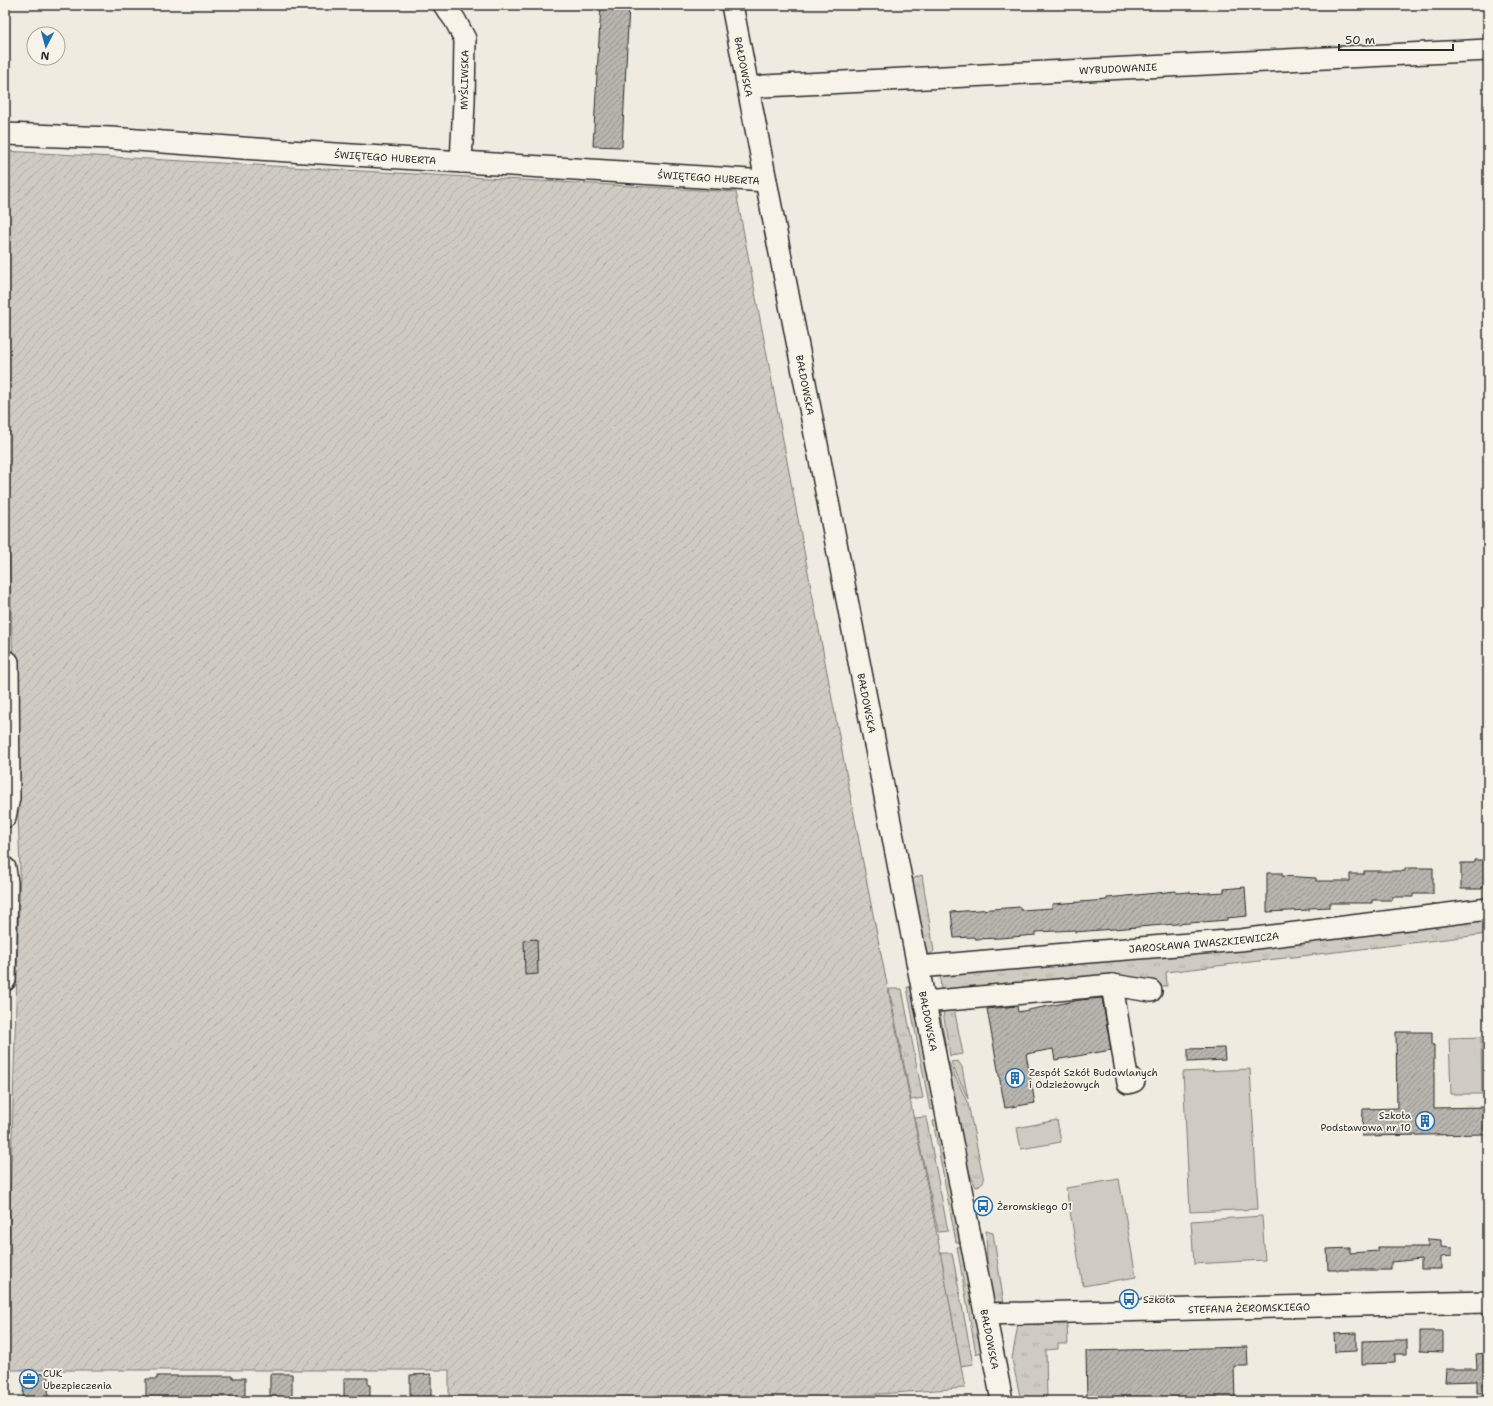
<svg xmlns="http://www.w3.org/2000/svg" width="1493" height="1406" font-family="'Shantell Sans',sans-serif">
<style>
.grass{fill:url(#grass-tufts);stroke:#7d7b76}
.garden{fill:url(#garden-furrows);stroke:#7d7b76}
.pitch{fill:#cfcbc2;stroke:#7d7b76}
.building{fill:url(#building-hatch);stroke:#2b2b2b}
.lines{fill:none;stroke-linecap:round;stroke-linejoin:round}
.minor-casing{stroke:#2b2b2b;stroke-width:24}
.minor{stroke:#f7f3e8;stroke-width:21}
.labels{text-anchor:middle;stroke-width:3.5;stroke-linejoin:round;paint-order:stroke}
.street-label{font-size:10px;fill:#2b2b2b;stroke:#f7f3e8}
.poi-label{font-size:10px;fill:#2b2b2b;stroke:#f7f3e8;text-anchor:start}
</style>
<defs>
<pattern id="grass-tufts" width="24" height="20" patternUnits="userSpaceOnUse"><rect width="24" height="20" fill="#cfcbc2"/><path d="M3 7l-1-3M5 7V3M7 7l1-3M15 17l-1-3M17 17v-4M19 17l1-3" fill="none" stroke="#b2aea7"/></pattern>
<pattern id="garden-furrows" width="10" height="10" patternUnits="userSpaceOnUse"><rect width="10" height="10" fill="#cfcbc2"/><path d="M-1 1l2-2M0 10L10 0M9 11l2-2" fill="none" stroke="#b2aea7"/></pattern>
<pattern id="building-hatch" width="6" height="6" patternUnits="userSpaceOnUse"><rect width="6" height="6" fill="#b8b5ae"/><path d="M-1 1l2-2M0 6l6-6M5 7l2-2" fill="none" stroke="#96938e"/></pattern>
</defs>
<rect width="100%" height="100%" fill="#efebe0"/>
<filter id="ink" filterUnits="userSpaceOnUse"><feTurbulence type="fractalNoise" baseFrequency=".025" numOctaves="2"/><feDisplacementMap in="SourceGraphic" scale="8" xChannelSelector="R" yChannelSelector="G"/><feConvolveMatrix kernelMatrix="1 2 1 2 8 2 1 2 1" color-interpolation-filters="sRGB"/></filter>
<g filter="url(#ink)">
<path class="grass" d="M 922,875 L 934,951 L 931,954 L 927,954 L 924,950 L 911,884 L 912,879 Z
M 1488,916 L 1488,934 L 1166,972 L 1167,986 L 1152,986 L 941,995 L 940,973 Z
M 907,987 L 911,987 L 914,989 L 936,1109 L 930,1110 Z
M 889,989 L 902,989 L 923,1098 L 911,1100 Z
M 953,1003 L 963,1054 L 950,1056 L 942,1005 Z
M 939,1008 L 945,1040 L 947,1062 L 949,1063 L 968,1104 L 984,1181 L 977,1187 L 976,1187 L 963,1159 L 937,1011 Z
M 958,1061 L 962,1067 L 968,1099 L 951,1062 Z
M 926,1117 L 948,1231 L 938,1232 L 914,1118 Z
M 933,1121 L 937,1121 L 939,1124 L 963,1243 L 956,1242 Z
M 986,1231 L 993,1233 L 1004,1304 C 996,1305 991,1297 988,1290 Z
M 965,1246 L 983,1351 L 976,1354 L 957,1247 Z
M 940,1253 L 952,1253 L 973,1364 L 961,1366 Z
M 1018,1324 L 1067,1324 L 1068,1344 L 1058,1344 L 1058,1349 L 1046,1350 L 1047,1401 L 1021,1401 L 1012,1359 Z"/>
<path class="garden" d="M 5,151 L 736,192 L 870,899 L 939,1245 L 965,1388 L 779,1401 L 449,1401 L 449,1370 L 5,1370 L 20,871 L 9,546 L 5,522 Z"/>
<path class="pitch" d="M 1481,1037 L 1482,1094 L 1451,1094 L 1449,1038 Z
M 1250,1069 L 1258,1209 L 1190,1212 L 1183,1072 Z
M 1057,1120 L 1061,1142 L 1021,1149 L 1017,1128 Z
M 1119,1179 L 1136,1277 L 1083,1286 L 1066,1188 Z
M 1262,1216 L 1265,1260 L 1194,1264 L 1191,1221 Z"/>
<path class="building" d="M 601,5 L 629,5 L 622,147 L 593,146 Z
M 1474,860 L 1488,860 L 1488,887 L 1482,887 L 1482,889 L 1461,889 L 1461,863 L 1474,863 Z
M 1405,868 L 1433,868 L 1433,894 L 1413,894 L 1413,897 L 1392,897 L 1392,900 L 1372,900 L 1372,903 L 1330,903 L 1330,907 L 1309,908 L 1309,910 L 1267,912 L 1267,873 L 1282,873 L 1282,876 L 1316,878 L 1316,881 L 1350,881 L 1350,874 L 1364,874 L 1364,871 L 1405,871 Z
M 1245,887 L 1247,916 L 1227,918 L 1227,920 L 1075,932 L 1075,930 L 1036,932 L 1036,935 L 1000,938 L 975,939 L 974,937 L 954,938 L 951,912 L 1020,907 L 1021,910 L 1052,908 L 1052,904 L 1107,900 L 1107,898 L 1176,891 L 1176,893 L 1190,892 L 1191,894 L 1224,892 L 1224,889 Z
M 537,939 L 538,974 L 525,975 L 524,940 Z
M 1102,998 L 1111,1050 L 1055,1060 L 1053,1049 L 1026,1054 L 1035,1103 L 1005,1108 L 987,1009 L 1017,1006 L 1018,1012 L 1080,1000 Z
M 1396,1032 L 1432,1032 L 1432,1045 L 1434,1045 L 1434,1108 L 1488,1107 L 1488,1134 L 1362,1136 L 1363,1109 L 1397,1108 Z
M 1224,1048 L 1225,1060 L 1188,1062 L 1188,1049 Z
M 1428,1239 L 1441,1240 L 1441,1247 L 1452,1248 L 1452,1256 L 1441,1257 L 1441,1269 L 1421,1269 L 1421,1259 L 1391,1262 L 1391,1270 L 1328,1270 L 1327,1249 L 1350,1248 L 1350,1253 L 1378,1251 L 1378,1247 L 1428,1247 Z
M 1420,1331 L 1443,1331 L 1443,1352 L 1420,1351 Z
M 1356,1333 L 1356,1351 L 1335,1352 L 1334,1334 Z
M 1394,1340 L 1407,1340 L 1407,1354 L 1395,1354 L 1395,1363 L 1362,1364 L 1362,1341 Z
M 1247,1347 L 1248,1366 L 1234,1366 L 1235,1401 L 1087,1401 L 1086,1351 Z
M 1488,1353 L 1488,1393 L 1477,1393 L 1477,1381 L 1445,1382 L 1446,1369 L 1477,1369 L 1476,1354 Z
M 24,1373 L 49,1374 L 48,1398 L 23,1398 Z
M 270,1374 L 292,1374 L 292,1401 L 270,1401 Z
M 431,1374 L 431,1401 L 410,1401 L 410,1375 Z
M 157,1376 L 233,1376 L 233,1378 L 245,1378 L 245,1401 L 146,1401 L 146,1379 L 157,1379 Z
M 344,1378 L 368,1378 L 368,1385 L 370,1385 L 370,1401 L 344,1401 Z"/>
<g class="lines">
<g class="minor-casing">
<g id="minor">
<path d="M 444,5 L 455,20 L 465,39 L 464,102 L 461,162"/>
<path id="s1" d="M 732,5 L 1002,1401"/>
<path id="s2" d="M 749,89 L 764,86 L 1488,50"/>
<path id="s3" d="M 5,134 L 111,138 L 242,148 L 766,181"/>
<path d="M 5,817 L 9,798 L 8,662"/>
<path d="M 5,868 L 7,883 L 5,980"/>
<path id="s4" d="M 919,967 L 1089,952 L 1240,940 L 1488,909"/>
<path d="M 1112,985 L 1151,991"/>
<path d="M 925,1002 L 1112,985 L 1128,1083 L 1134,1081"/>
<path id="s5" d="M 985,1314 L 1488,1302"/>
</g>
</g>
<use href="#minor" class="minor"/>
</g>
</g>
<defs>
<g id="building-ring" transform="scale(1)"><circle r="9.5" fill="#f7f3e8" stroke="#1f6fb2" stroke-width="1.5"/><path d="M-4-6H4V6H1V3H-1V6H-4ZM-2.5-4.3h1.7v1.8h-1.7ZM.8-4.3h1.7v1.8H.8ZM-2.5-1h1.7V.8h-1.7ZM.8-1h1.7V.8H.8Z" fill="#1f6fb2"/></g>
<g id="bus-ring" transform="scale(1)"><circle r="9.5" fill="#f7f3e8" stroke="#1f6fb2" stroke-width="1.5"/><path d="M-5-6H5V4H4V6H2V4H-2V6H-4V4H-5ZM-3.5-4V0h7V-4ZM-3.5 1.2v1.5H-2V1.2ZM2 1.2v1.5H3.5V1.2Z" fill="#1f6fb2"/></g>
<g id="office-ring" transform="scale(1)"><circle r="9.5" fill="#f7f3e8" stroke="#1f6fb2" stroke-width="1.5"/><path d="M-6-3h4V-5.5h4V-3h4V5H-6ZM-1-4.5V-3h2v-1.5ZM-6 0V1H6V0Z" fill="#1f6fb2"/></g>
</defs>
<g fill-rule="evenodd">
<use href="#building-ring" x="1015" y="1078"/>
<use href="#building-ring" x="1425" y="1121"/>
<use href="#bus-ring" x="983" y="1206"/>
<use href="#bus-ring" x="1129" y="1299"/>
<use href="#office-ring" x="29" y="1379"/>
</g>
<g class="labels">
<g class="street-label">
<text dy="4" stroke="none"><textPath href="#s1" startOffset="63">BAŁDOWSKA</textPath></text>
<text dy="4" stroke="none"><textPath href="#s2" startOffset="370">WYBUDOWANIE</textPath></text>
<text transform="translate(464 80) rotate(-89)" y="4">MYŚLIWSKA</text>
<text dy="4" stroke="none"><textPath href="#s3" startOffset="381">ŚWIĘTEGO HUBERTA</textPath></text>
<text dy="4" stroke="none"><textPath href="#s3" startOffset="705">ŚWIĘTEGO HUBERTA</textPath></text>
<text dy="4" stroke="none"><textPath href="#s1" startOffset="387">BAŁDOWSKA</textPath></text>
<text dy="4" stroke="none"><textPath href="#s1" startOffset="711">BAŁDOWSKA</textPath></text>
<text dy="4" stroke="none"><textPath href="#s4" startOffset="286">JAROSŁAWA IWASZKIEWICZA</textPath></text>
<text dy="4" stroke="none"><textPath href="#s1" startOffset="1035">BAŁDOWSKA</textPath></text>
<text dy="4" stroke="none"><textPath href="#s5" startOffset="264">STEFANA ŻEROMSKIEGO</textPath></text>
<text dy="4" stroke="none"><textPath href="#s1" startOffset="1359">BAŁDOWSKA</textPath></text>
</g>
<g class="poi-label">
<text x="1029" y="1076">Zespół Szkół Budowlanych<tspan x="1029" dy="12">i Odzieżowych</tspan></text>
<text x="1411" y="1119" text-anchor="end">Szkoła<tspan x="1411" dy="12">Podstawowa nr 10</tspan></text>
<text x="997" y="1210">Żeromskiego 01</text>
<text x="1143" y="1303">Szkoła</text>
<text x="43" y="1377">CUK<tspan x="43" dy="12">Ubezpieczenia</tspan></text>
</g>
</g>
<rect width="1493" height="1406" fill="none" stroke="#f7f3e8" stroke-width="20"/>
<rect x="10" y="10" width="1473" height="1386" fill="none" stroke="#2b2b2b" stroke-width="1.5" filter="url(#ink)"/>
<g transform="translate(46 46) rotate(186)"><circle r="19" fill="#f7f3e8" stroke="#a5a39c"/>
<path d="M0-3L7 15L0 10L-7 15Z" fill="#1f6fb2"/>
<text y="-6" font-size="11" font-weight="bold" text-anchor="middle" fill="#2b2b2b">N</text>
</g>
<path d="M1339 44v6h114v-6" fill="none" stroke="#2b2b2b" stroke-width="2"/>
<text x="1345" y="44" font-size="12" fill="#2b2b2b" stroke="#f7f3e8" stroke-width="3" paint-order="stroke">50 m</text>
</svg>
